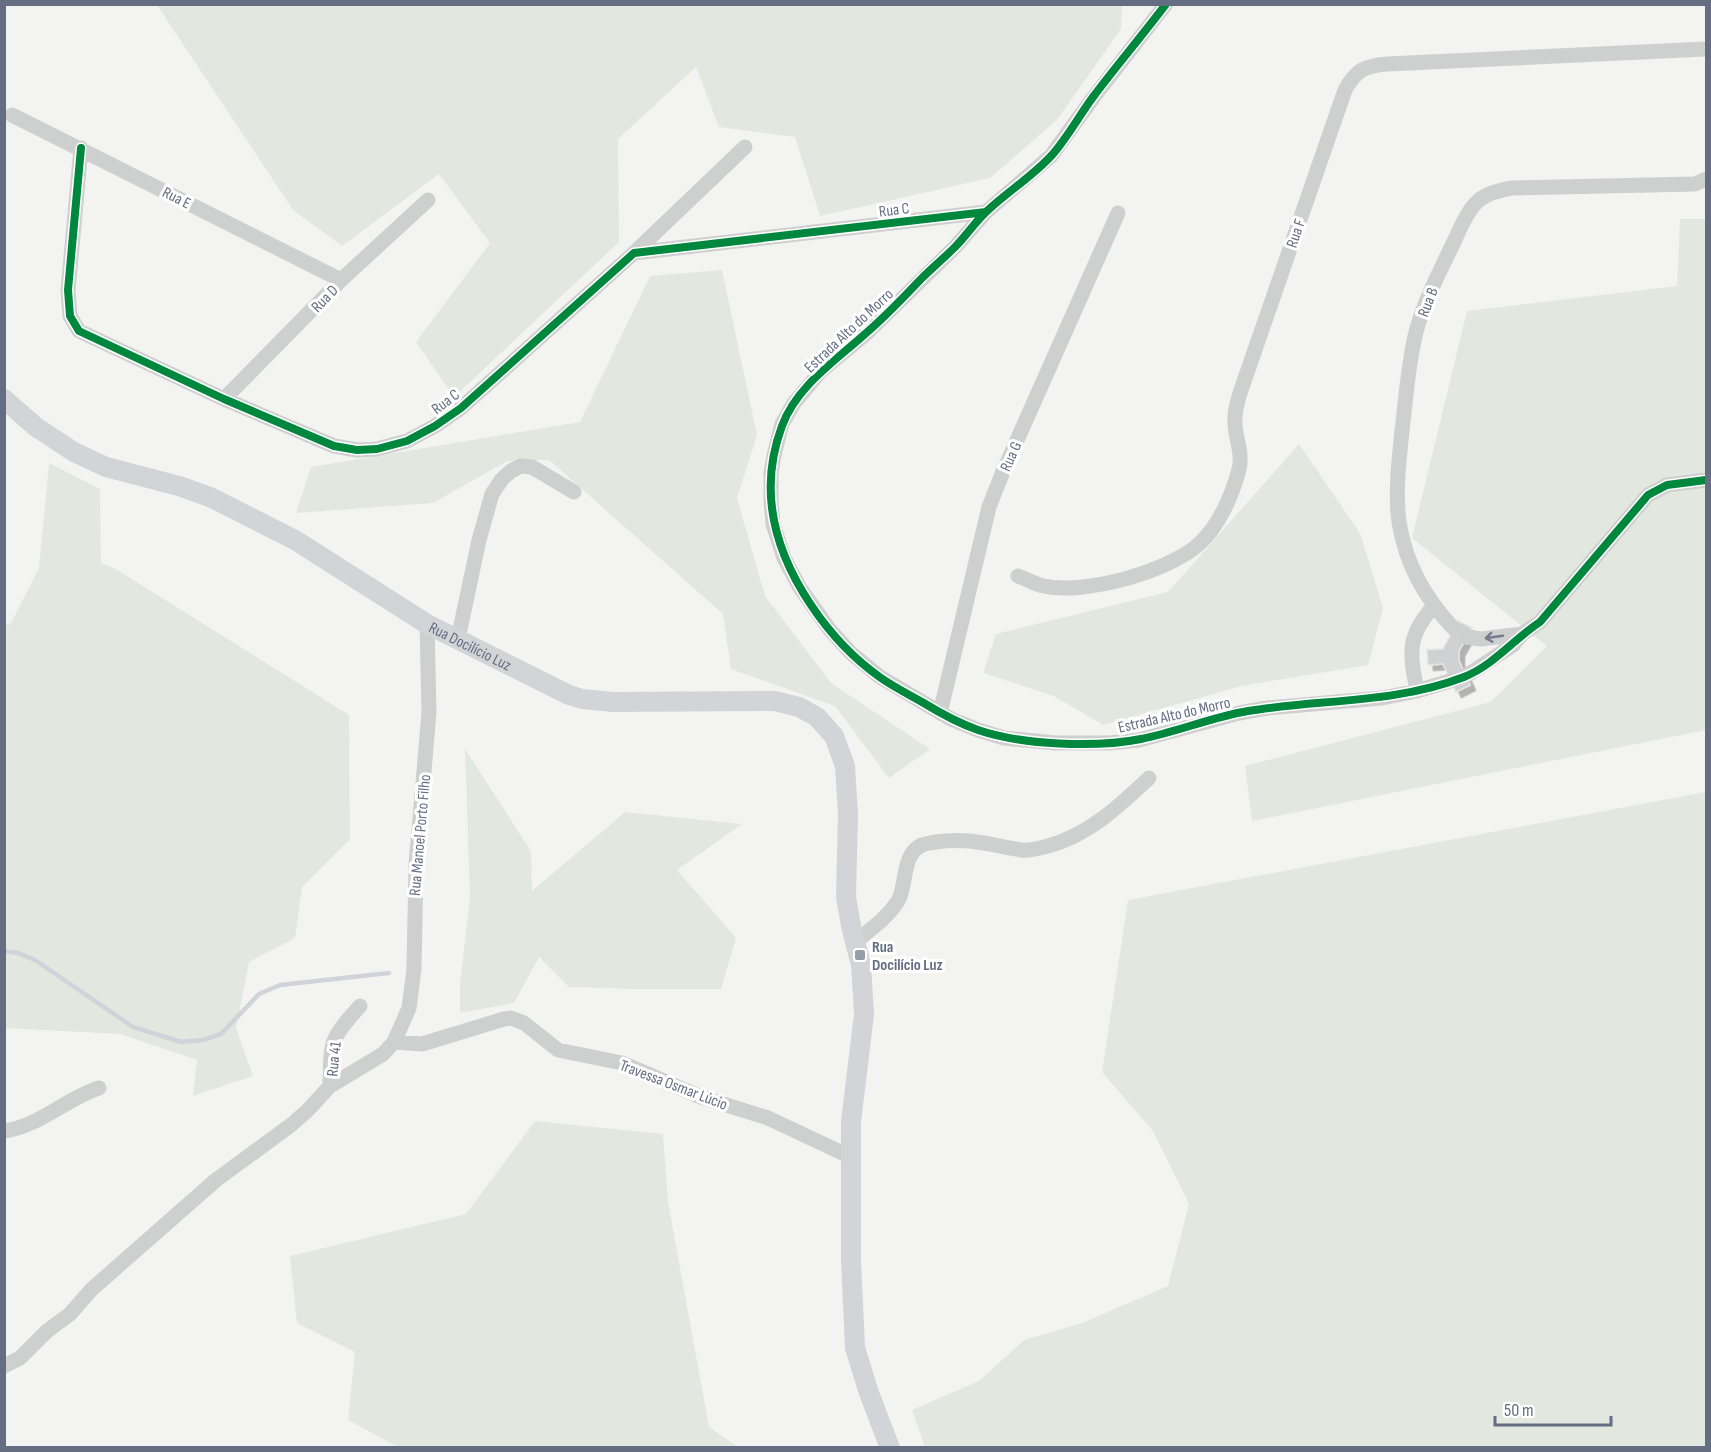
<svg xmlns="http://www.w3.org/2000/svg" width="1711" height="1452" font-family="'Sofia Sans Condensed',sans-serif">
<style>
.green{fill:#e2e7e0}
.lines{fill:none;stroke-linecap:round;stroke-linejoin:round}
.stream{stroke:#d0d4da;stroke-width:4.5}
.building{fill:#d0d1d2;stroke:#e2e3e2;stroke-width:1.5;filter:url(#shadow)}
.minor{stroke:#cecfcf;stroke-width:15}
.major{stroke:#d2d4d7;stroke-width:20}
.cycleway-casing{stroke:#fff;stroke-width:11}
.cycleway{stroke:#00873e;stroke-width:8}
.oneway{stroke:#747c8e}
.poi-dot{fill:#969ca9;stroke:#fff;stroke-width:2}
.labels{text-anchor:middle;stroke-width:6;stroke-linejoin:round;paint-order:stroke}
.street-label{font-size:16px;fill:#646d82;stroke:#fff}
.poi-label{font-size:16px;font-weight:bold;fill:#646d82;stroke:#fff;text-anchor:start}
</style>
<defs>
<filter id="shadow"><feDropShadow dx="5.5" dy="5.5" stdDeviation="0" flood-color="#0004"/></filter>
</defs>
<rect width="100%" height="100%" fill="#f3f4f2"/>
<path class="green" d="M 157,5 L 1122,4 L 1122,5 L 1121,29 L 1057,120 L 990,178 L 820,216 L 795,137 L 719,127 L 696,67 L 618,139 L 619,242 L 454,397 L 416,342 L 490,243 L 439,174 L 342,246 L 293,210 Z
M 1680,219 L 1706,219 L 1706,730 L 1252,821 L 1245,766 L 1491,702 L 1547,646 L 1412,538 L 1467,311 L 1677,286 Z
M 722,270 L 757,435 L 737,498 L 765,596 L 831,683 L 930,749 L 889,778 L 835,706 L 731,669 L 723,614 L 549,460 L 507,461 L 433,503 L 296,513 L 311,467 L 580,422 L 650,276 Z
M 1299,444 L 1360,533 L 1383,608 L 1368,665 L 1242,686 L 1103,725 L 1054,696 L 983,673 L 996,634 L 1168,592 Z
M 49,463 L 100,489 L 101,563 L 114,568 L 349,715 L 350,839 L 302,887 L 295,938 L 249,962 L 236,1028 L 253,1076 L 193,1096 L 197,1060 L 120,1034 L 5,1028 L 5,624 L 10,625 L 39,568 Z
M 465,749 L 531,851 L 532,891 L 625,812 L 742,824 L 677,870 L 736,938 L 721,989 L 635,989 L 569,987 L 539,957 L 514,1003 L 460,1013 L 460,984 L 470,897 Z
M 1706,792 L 1706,1447 L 925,1447 L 912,1410 L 979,1381 L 1024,1340 L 1082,1323 L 1168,1286 L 1189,1204 L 1153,1131 L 1102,1072 L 1128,900 Z
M 535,1121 L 663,1134 L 668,1202 L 709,1427 L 738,1447 L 398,1447 L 348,1420 L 355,1352 L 297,1323 L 290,1256 L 466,1214 Z"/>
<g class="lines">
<path class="stream" d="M 4,951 L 18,953 L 35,960 L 133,1027 L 181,1042 L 203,1040 L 221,1034 L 259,994 L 280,985 L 389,973"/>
</g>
<path class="building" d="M 1458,621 L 1472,628 L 1459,651 L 1459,661 L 1470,685 L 1456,692 L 1443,664 L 1428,665 L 1427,650 L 1443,649 Z"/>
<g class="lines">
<path class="minor" d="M 1166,4 L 1093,98 L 1051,156 L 986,212 L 955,247 L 867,333 L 821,371 L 794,403 L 782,424 L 774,455 L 771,473 L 771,501 L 773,524 L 784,558 L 800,588 L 830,630 L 851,653 L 880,677 L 951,719 L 978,730 L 1004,738 L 1056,743 L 1109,743 L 1139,740 L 1239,713 L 1267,708 L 1382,698 L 1417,691 L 1450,681
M 12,115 L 341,280
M 81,148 L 68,290 L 70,316 L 79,331 L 224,399 L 334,446 L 357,450 L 377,449 L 407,441 L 435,426 L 461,408 L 634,253 L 986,212
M 634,253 L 745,147
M 224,399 L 341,280 L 428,200
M 1018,576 C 1026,579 1035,584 1044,586 C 1084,595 1168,572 1199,544 C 1218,527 1231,498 1238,473 C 1244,455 1236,442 1235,424 C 1234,413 1237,404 1240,393 L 1345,90 C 1356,70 1364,66 1387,64 L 1706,49
M 1454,629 C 1425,598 1406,565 1399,522 C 1395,491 1399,461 1402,431 C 1406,398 1408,364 1416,332 C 1424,302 1438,275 1451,248 C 1458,234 1464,216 1475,204 C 1485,193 1498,191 1512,188 L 1695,184 L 1706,179
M 1466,637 L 1481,639 L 1522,634
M 458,639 L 479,540 L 492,494 L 502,479 L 511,471 L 521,466 L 532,467 L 574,492
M 1466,676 L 1513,645 L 1522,634 L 1540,622 L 1648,495 L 1667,485 L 1706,480
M 1417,691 C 1410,654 1406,637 1433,607
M 940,713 L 989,507 L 1002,474 L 1118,213
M 855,942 C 871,929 887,918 898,901 C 907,887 901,854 922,845 C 926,843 932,843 936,842 C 969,837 990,845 1021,850 C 1030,851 1040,848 1048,846 C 1089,835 1119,806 1149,778
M 394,1042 L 422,1044 L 504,1019 L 511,1018 L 524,1023 L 558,1050 L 622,1063 L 701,1097 L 768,1118 L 851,1157
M 330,1086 C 331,1041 329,1040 360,1006
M 4,1131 C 40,1126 65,1099 99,1088
M 4,1366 L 20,1358 L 47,1331 L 70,1314 L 92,1289 L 216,1180 L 291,1125 L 308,1110 L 330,1086 L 383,1054 L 394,1042 L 409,1008 L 414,969 L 416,865 L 429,712 L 427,624"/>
<path class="major" id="s1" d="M 4,399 L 36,427 L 74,452 L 106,467 L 179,486 L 210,497 L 295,540 L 427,624 L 569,695 L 582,699 L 613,702 L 775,701 L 799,707 L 817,717 L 834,736 L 845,766 L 848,814 L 846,897 L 851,926 L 861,965 L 864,1014 L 851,1122 L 851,1260 L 855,1348 L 869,1393 L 890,1448"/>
<g class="cycleway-casing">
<path id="cycleway" d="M 1166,4 C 1142,36 1116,66 1093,97 C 1079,116 1067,138 1052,155 C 1033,176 1007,192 987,211 C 975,222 966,236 955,247 C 944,258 932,268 921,279 C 903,298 885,317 865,334 C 835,361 796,387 782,426 C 758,490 774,550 811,605 C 829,632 854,659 881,678 C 894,687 908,694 922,702 C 940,713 958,723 978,730 C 1022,745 1096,748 1141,739 C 1177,732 1212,717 1248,711 C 1320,699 1394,704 1464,677 C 1494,665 1514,639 1540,622 L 1648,495 L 1667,485 L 1706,480
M 81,148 L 68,290 L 70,316 L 79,331 L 224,399 L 334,446 L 357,450 L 377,449 L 407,441 L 435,426 L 461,408 L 634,253 L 986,212"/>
</g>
<use href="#cycleway" class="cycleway"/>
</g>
<defs><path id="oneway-shaft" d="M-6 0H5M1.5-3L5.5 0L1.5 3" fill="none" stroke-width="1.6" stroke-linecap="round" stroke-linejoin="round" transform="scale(1.5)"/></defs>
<use class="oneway" href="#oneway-shaft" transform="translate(1494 637) rotate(172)"/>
<rect class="poi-dot" x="854" y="949" width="12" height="12" rx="3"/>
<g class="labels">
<g class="street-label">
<text transform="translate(177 197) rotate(27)" y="6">Rua E</text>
<text transform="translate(894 209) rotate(-7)" y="6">Rua C</text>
<text transform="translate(1295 233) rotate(-71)" y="6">Rua F</text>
<text transform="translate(324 298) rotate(-46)" y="6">Rua D</text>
<text transform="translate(1427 302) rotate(-69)" y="6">Rua B</text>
<text transform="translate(848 330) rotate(-43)" y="6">Estrada Alto do Morro</text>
<text transform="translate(445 401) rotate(-37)" y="6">Rua C</text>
<text transform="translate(1010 456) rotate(-66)" y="6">Rua G</text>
<text dy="6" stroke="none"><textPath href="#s1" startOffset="532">Rua Docilício Luz</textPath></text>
<text transform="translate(1174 714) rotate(-13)" y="6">Estrada Alto do Morro</text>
<text transform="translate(419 835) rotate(-85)" y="6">Rua Manoel Porto Filho</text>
<text transform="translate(333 1059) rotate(-84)" y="6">Rua 41</text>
<text transform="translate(674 1084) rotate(21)" y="6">Travessa Osmar Lúcio</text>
</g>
<g class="poi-label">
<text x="872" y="952">Rua<tspan x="872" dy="18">Docilício Luz</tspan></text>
</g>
</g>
<rect width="1711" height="1452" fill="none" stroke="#646d82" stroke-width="12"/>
<path d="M1495 1416v9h116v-9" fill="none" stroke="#646d82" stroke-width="3"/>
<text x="1504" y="1416" font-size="18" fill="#646d82" stroke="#ffffff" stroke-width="4.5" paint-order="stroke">50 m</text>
</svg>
